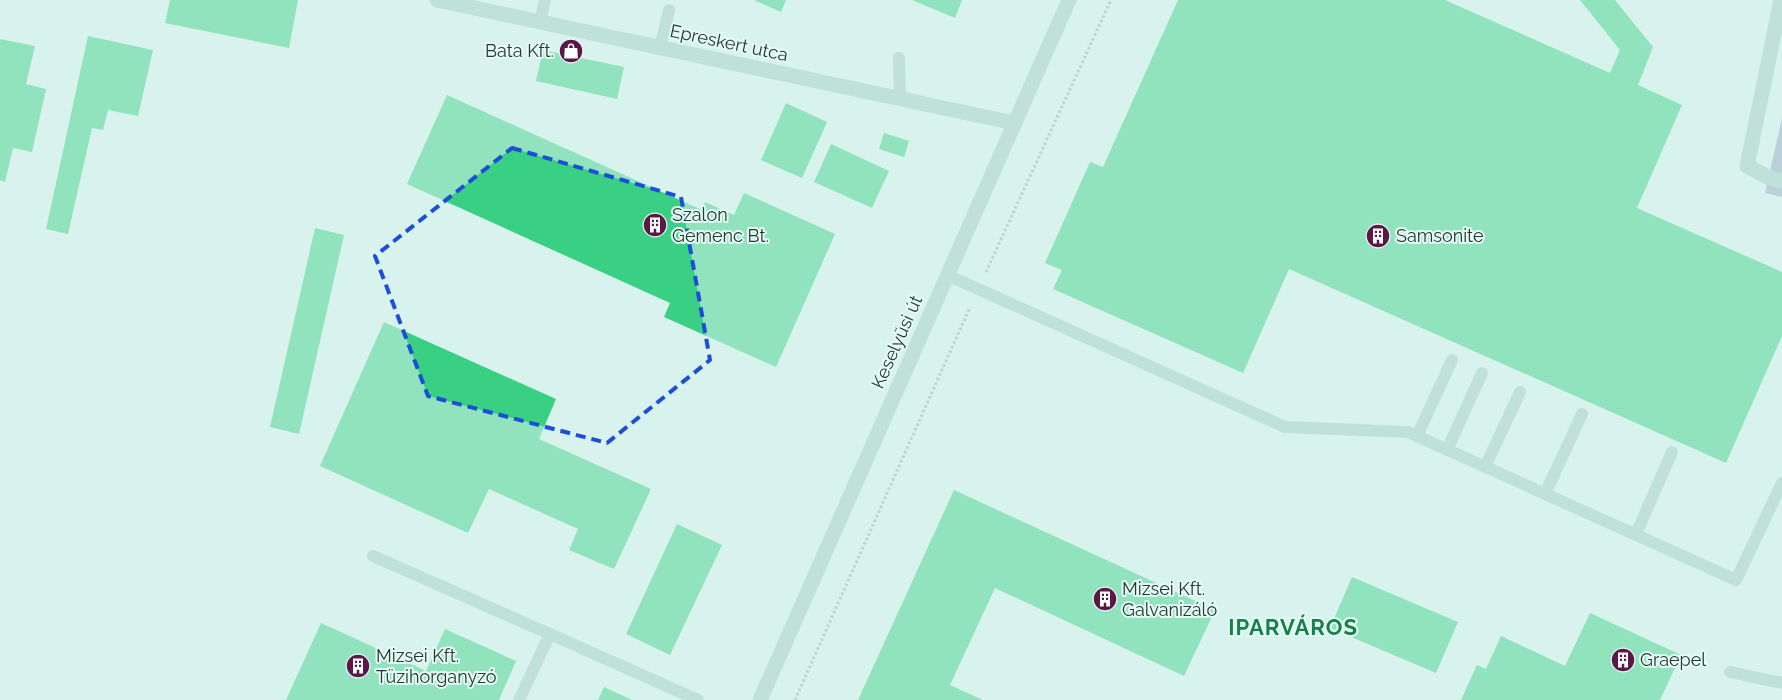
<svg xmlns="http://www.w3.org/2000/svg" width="1782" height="700" font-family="Raleway,sans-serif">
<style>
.green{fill:#97a9c3}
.building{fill:#3ad084}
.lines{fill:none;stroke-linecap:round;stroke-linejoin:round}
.path{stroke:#8db8aa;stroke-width:3;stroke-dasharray:2.5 2.5;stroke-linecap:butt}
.lane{stroke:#a3ccc0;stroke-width:12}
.street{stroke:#a3ccc0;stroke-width:15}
.marked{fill:none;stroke:#1d4ed8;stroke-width:4;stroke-dasharray:10 6;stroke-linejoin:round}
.labels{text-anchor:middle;stroke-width:4;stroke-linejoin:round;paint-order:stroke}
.street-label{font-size:18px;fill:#26372f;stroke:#e5fbf6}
.poi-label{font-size:18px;fill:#26372f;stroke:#e5fbf6;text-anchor:start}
.district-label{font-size:22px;font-weight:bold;letter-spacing:1px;fill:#18804b;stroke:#e5fbf6}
</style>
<rect width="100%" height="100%" fill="#d8f3ed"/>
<path class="green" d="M 1782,118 L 1782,197 L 1765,193 Z"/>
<path class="building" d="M 170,0 L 298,0 L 289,48 L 165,23 Z
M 754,0 L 786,0 L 781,12 Z
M 912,0 L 962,0 L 955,18 Z
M 1178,0 L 1445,0 L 1610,73 L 1620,50 L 1580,0 L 1615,0 L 1653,47 L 1638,85 L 1682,105 L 1637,208 L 1782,272 L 1782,336 L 1726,463 L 1289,269 L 1243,373 L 1053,289 L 1062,270 L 1045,263 L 1090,162 L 1103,167 Z
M 88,36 L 153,50 L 138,116 L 108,110 L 103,130 L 92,128 L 68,234 L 46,229 Z
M 0,39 L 35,46 L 26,84 L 46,89 L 32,152 L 13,148 L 5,182 L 0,180 Z
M 543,50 L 624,67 L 617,99 L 536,81 Z
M 447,95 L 702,210 L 705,202 L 734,215 L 744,193 L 835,234 L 776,367 L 664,317 L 670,303 L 407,184 Z
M 786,103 L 827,122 L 802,178 L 761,160 Z
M 884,133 L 909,141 L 904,157 L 879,149 Z
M 831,144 L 889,171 L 872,208 L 814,182 Z
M 315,228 L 344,235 L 299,434 L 270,427 Z
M 384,322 L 556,399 L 539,439 L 651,489 L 614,569 L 569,550 L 578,529 L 489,489 L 468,533 L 320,466 Z
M 954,490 L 1215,610 L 1184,676 L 995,588 L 950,685 L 983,700 L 858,700 Z
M 677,524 L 722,545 L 670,655 L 626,634 Z
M 1352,577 L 1458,622 L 1436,673 L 1330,628 Z
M 1590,613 L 1681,655 L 1660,700 L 1461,700 L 1477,665 L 1486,669 L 1501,636 L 1565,666 Z
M 321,623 L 426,671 L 445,629 L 516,661 L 499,700 L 286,700 Z
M 604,687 L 632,700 L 598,700 Z"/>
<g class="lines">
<path class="path" d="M 986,272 L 1111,0
M 795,700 L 970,307"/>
<path class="lane" d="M 540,22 L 545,0
M 660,48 L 669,10
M 899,58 L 900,99
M 947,275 L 1285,427 L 1408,432 L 1736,580 L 1782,483
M 1417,436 L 1452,360
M 1447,450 L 1482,373
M 1485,467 L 1520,392
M 1545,494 L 1582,414
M 1636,534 L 1672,452
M 373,556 L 550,634
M 1730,672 L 1782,683
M 519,700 L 550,634 L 698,700"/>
<path class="street" d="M 437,0 L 1014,123
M 1781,0 L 1747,166 L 1770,178 L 1782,181
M 760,700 L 1069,0"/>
</g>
<path d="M0 0H1782V700H0ZM 512,148 L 681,197 L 710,360 L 607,443 L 428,396 L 375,256 Z" fill="#d8f3ed" fill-opacity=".55" fill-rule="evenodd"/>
<path class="marked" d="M 512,148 L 681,197 L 710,360 L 607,443 L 428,396 L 375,256 Z"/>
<defs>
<g id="shop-disc" transform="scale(1.25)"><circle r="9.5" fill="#5b1846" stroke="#e5fbf6"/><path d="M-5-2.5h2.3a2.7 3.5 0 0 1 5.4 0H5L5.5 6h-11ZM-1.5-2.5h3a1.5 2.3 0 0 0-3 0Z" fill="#fff"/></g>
<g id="building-disc" transform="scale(1.25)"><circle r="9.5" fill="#5b1846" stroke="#e5fbf6"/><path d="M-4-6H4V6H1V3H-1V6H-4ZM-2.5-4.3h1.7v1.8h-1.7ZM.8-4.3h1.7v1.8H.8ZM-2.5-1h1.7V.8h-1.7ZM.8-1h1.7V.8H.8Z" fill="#fff"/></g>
</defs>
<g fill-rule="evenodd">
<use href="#shop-disc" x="571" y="51"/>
<use href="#building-disc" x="655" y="225"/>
<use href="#building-disc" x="1378" y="236"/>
<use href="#building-disc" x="1105" y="599"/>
<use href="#building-disc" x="1623" y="660"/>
<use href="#building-disc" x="358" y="666"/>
</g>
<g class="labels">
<g class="street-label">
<text transform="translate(729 43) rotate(12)" y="6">Epreskert utca</text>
<text transform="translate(897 342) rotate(-66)" y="6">Keselyűsi út</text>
</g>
<g class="poi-label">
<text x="554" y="57" text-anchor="end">Bata Kft.</text>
<text x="672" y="221">Szalon<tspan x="672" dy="21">Gemenc Bt.</tspan></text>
<text x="1396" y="242">Samsonite</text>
<text x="1122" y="595">Mizsei Kft.<tspan x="1122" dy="21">Galvanizáló</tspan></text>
<text x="376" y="662">Mizsei Kft.<tspan x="376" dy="21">Tüzihorganyzó</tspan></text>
<text x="1640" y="666">Graepel</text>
</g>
<g class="district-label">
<text x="1293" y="635">IPARVÁROS</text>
</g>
</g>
</svg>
